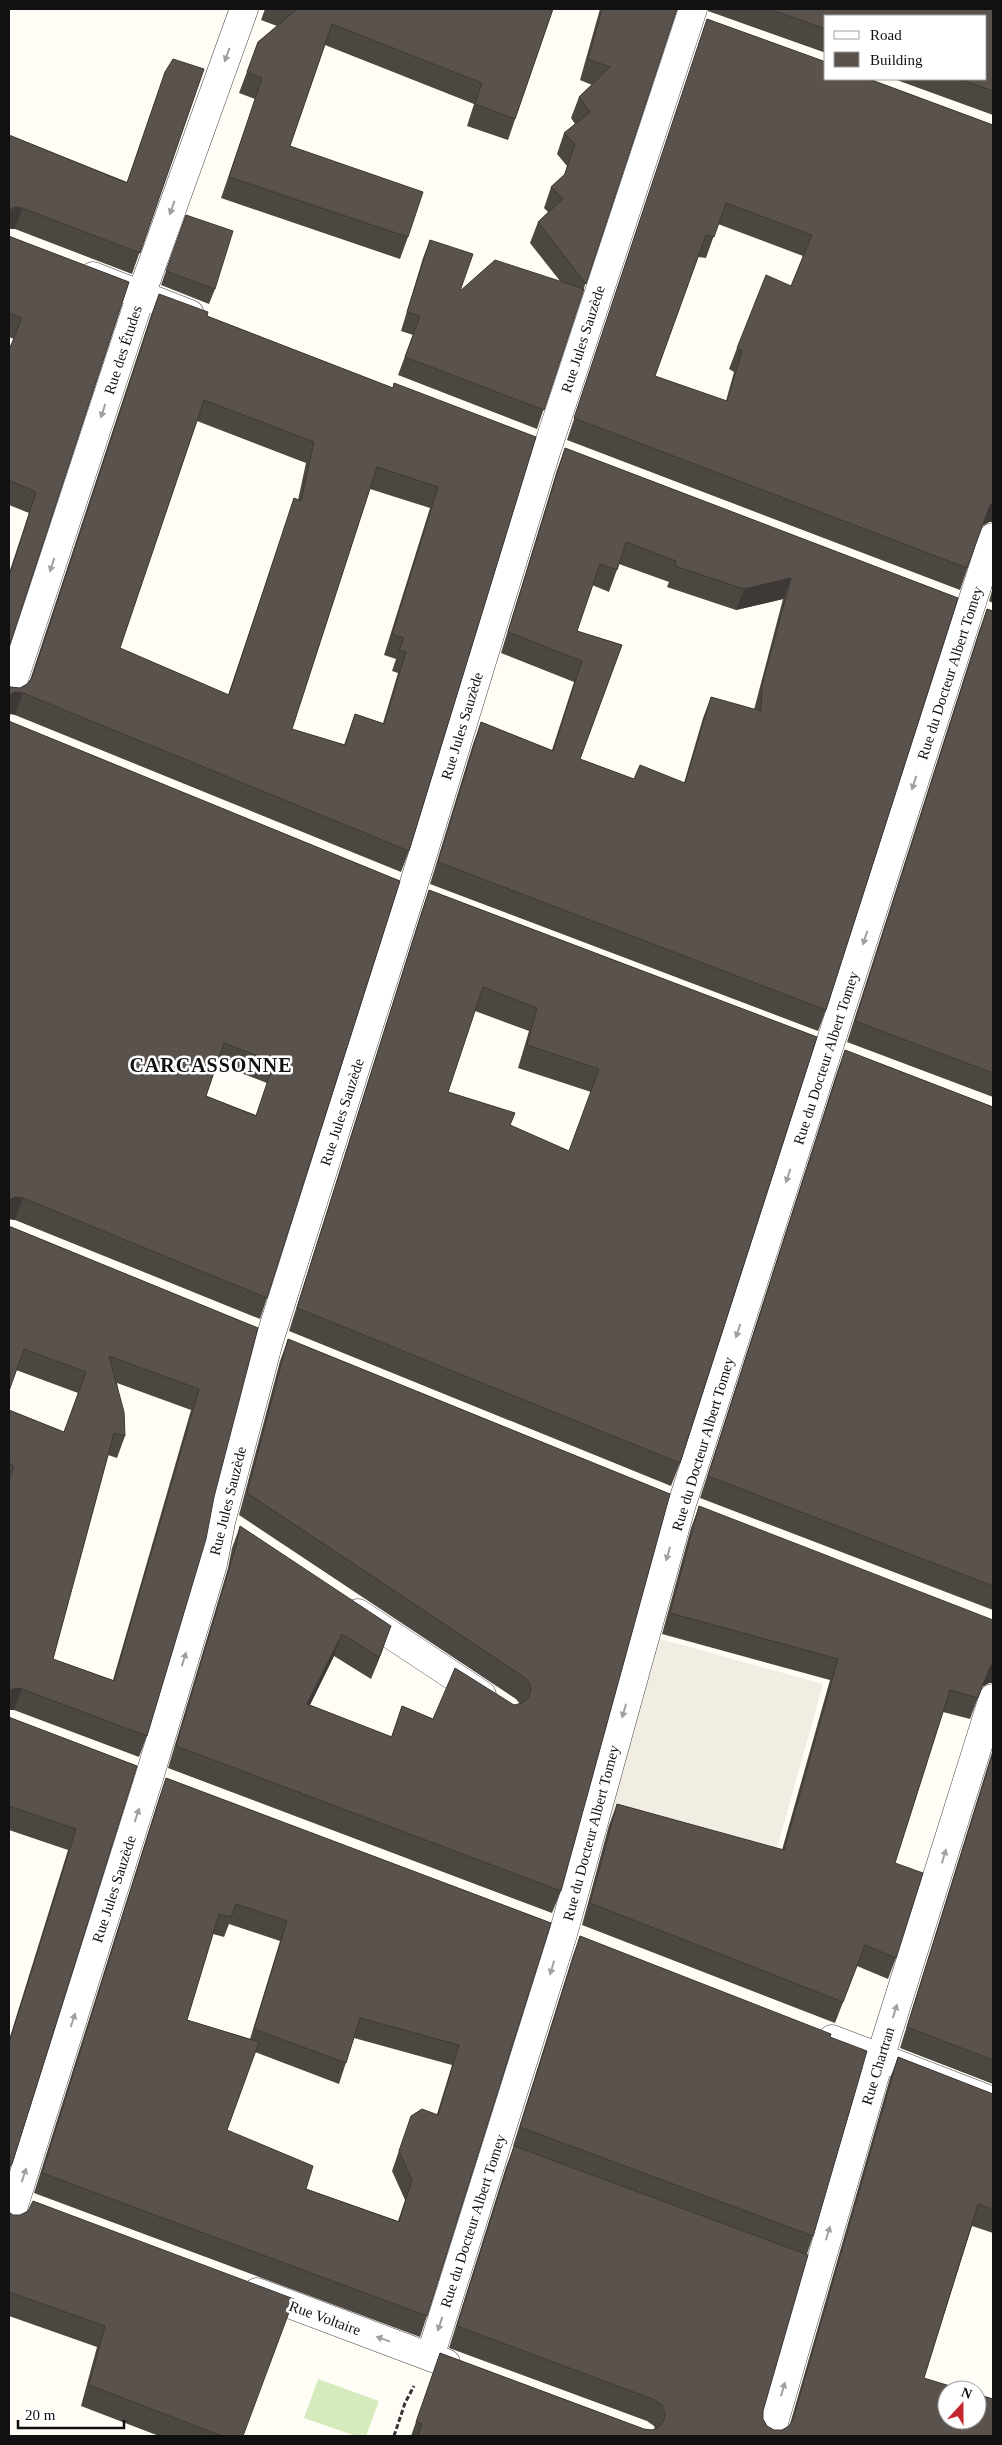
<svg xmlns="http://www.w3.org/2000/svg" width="1002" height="2445" font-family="'Times New Roman',serif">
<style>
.green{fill:#d5ebbd}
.plaza{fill:#f1ede2}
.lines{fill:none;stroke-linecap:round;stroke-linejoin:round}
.street-casing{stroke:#444;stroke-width:29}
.path{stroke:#333;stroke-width:3;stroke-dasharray:5 2.5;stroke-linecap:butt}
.street{stroke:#fff;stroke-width:28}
.wall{fill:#4d4742;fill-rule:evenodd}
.shaded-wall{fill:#3f3936}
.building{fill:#5a524d;stroke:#3f3936;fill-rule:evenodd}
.oneway{fill:#a0a0a0}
.labels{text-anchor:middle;stroke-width:5;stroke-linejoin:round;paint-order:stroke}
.street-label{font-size:15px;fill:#111;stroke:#fff}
.district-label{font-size:20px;font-weight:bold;letter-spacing:1px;fill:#111;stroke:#fff}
</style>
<rect width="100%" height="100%" fill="#fffdf5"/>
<path class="green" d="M 318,2379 L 379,2401 L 366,2436 L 356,2436 L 304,2418 Z"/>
<path class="plaza" d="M 646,1635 L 823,1684 L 773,1863 L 596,1814 Z"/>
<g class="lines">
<g class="street-casing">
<path id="street" d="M 93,276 L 190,314
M 9,694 L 141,295 L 244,9
M 358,1613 L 482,1695
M 832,2039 L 993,2101
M 9,2221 L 149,1778 L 213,1564 L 221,1522 L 269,1341 L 411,893 L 547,449 L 693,9
M 257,2292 L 446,2363
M 430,2357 L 563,1934 L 681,1507 L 993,537
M 770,2436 L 880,2058 L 993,1698"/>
</g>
<path class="path" d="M 394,2436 L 405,2403 L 414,2386"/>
<use href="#street" class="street"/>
</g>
<path class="wall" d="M 265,9 L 553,9 L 508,140 L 467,126 L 474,104 L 325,45 L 290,146 L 408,237 L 400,259 L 221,198 L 255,99 L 239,93 L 258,42 L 277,26 L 261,20 Z
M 600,9 L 677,9 L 537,429 L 398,375 L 413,335 L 401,331 L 423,258 L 430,240 L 460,291 L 560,281 L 530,243 L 538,222 L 548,212 L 544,208 L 551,187 L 564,175 L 567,166 L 557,154 L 564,133 L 575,124 L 571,118 L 579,97 L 592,85 L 580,80 Z
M 708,9 L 993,9 L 993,115 L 894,79 L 986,79 L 826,16 L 826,53 L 708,11 Z
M 707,19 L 993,125 L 993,522 L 989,522 L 982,526 L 960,590 L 567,440 ZM 718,224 L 803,256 L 791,286 L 737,348 L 729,369 L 734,372 L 726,401 L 655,376 L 698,257 L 706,258 Z
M 204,69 L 132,274 L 15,229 L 9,135 L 127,182 L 165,72 Z
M 186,215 L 215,289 L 209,304 L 161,285 Z
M 9,235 L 11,237 L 129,282 L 9,647 L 9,573 L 29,513 L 9,505 L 9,350 L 14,339 L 9,337 Z
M 159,294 L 207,316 L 393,388 L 536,437 L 409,851 L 401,872 L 15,715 L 11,687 L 20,688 L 27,684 L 30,680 L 151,315 ZM 197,421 L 306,463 L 298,500 L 294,498 L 287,520 L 228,695 L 120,648 ZM 370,489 L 430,508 L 384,655 L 396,659 L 392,671 L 398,673 L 383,723 L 355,714 L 344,745 L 292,729 Z
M 565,448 L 958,598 L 826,1010 L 818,1031 L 430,884 L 473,744 L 481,722 L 552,750 L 574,682 L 501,653 L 557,470 ZM 619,564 L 669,582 L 667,587 L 736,610 L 783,599 L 755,706 L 754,710 L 711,697 L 703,718 L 684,783 L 634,779 L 580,759 L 622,645 L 577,631 L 592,585 L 609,592 Z
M 993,587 L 993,603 L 989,601 Z
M 987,609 L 993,611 L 993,1097 L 847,1042 L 979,631 Z
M 9,720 L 11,722 L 400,881 L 267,1298 L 260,1319 L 15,1220 L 9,1219 ZM 217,1064 L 267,1083 L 256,1115 L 206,1096 Z
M 429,890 L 817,1037 L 680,1463 L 671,1486 L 289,1331 L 421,913 ZM 475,1011 L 529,1031 L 518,1068 L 591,1092 L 569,1151 L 510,1125 L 515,1113 L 448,1092 Z
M 845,1050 L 993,1107 L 993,1610 L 700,1498 L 837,1072 Z
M 11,1227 L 258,1328 L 147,1736 L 139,1757 L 14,1710 L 9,1710 L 9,1410 L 64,1432 L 78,1393 L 16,1370 ZM 117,1383 L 191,1410 L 113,1680 L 53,1659 L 108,1455 L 117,1458 L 125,1436 Z
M 288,1339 L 670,1494 L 561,1891 L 552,1913 L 168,1768 L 228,1568 L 232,1548 L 240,1526 L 383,1649 L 371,1679 L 334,1656 L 310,1705 L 391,1737 L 402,1706 L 433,1719 L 520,1704 L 516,1699 L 239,1515 L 280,1361 Z
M 699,1506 L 989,1683 L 982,1687 L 970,1719 L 943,1712 L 895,1863 L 896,1958 L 888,1979 L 857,1966 L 835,2023 L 582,1925 L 609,1825 L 617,1804 L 782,1850 L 830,1680 L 662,1634 L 691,1528 Z
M 9,1716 L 11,1718 L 137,1766 L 9,2172 L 9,2040 L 68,1850 L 9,1830 Z
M 993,1749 L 993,2084 L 900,2048 Z
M 166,1778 L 551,1923 L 427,2316 L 420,2337 L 34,2193 L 159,1798 ZM 229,1924 L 280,1941 L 250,2039 L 187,2020 L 213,1934 L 224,1937 ZM 354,2038 L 452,2065 L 437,2114 L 404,2136 L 392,2171 L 405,2200 L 398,2221 L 306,2189 L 227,2130 L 255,2052 L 339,2084 Z
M 580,1936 L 830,2037 L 813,2236 L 807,2254 L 763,2411 L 763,2419 L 767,2426 L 774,2430 L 782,2430 L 789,2426 L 790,2424 L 890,2078 L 898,2057 L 993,2094 L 993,2233 L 972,2226 L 924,2378 L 993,2436 L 411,2436 L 440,2353 L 644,2429 L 652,2430 L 655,2429 L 654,2426 L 647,2421 L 449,2348 L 506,2167 L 514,2146 L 513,2146 L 573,1955 Z
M 9,2212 L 243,2436 L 159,2436 L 81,2406 L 97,2347 L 9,2316 Z"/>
<path class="shaded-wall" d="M 15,207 L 22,208 L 15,229 L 9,229 L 9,210 Z
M 993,503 L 993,522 L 989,522 L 982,526 L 990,505 Z
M 791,578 L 783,599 L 736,610 L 744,589 Z
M 15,692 L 23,693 L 15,715 L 9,714 L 9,695 Z
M 15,1197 L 23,1198 L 15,1220 L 9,1219 L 9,1200 Z
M 391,1626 L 383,1649 L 371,1679 L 379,1657 Z
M 342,1634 L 334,1656 L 299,1727 L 307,1704 Z
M 993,1664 L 993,1683 L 989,1683 L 982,1687 L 970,1719 L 990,1666 Z
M 15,1688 L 22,1689 L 14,1710 L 9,1710 L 9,1691 Z"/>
<path class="building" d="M 294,9 L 553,9 L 515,119 L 475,104 L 482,83 L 332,24 L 290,146 L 423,192 L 408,237 L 229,177 L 262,78 L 247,72 L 258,42 L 296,10 Z
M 602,9 L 677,9 L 586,284 L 538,222 L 563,199 L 551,187 L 565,174 L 575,144 L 564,133 L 590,112 L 579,97 L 610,67 L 588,59 Z
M 769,9 L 993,9 L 993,91 L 959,79 L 986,79 L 986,16 L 826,16 L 826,29 Z
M 707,19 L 826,62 L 826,79 L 869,79 L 993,125 L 993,503 L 990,505 L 967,568 L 574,418 ZM 726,203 L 812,235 L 791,286 L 766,275 L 737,348 L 742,351 L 727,401 L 655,376 L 706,235 L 714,237 Z
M 173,59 L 204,69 L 140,253 L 22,208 L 15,207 L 9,210 L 9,135 L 127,183 L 165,72 Z
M 186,215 L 233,231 L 215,289 L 166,271 Z
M 9,235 L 11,237 L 129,282 L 9,647 L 9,573 L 10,574 L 36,492 L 9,480 L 9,350 L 22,318 L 9,313 Z
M 430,240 L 473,254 L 460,291 L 495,260 L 584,289 L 544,410 L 405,357 L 420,316 L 407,312 Z
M 159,294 L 208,312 L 207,316 L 393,388 L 394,383 L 536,437 L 409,851 L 23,693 L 15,692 L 9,695 L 9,686 L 11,687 L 20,688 L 27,684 L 32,678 ZM 204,400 L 314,442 L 301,501 L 294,498 L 229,695 L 120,648 ZM 377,467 L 438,487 L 392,634 L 404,638 L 399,650 L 406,652 L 384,724 L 355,714 L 345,745 L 292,729 Z
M 565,448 L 958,598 L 826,1010 L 438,862 L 481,722 L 553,751 L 582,661 L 508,632 ZM 626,542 L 676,561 L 675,566 L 744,589 L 791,578 L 762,685 L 761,711 L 711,697 L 685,783 L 640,765 L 634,779 L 580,759 L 622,645 L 577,631 L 600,564 L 617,570 Z
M 987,609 L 993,611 L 993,1073 L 855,1021 Z
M 9,720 L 11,722 L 400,881 L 267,1298 L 23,1198 L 15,1197 L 9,1200 ZM 224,1043 L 274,1062 L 256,1116 L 206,1096 Z
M 429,890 L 817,1037 L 680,1463 L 297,1308 ZM 483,987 L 537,1008 L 527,1045 L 599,1069 L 569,1151 L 510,1125 L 515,1113 L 448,1092 Z
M 845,1050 L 993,1107 L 993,1586 L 708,1476 Z
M 9,1226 L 11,1227 L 258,1328 L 214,1497 L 206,1539 L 147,1736 L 22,1689 L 15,1688 L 9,1691 L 9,1481 L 14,1466 L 9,1463 L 9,1410 L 64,1432 L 86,1372 L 24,1349 L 9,1391 ZM 109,1356 L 199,1389 L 114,1681 L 53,1659 L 114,1433 L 125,1436 L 124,1412 Z
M 288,1339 L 670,1494 L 561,1891 L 176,1746 L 236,1546 L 240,1526 L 391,1626 L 379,1657 L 342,1634 L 307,1704 L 392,1737 L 402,1706 L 433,1719 L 455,1668 L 514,1705 L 522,1703 L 528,1698 L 531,1690 L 529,1682 L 524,1677 L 247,1493 Z
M 699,1506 L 993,1620 L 993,1664 L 990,1666 L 978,1698 L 950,1690 L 895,1863 L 923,1873 L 896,1958 L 865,1945 L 843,2002 L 590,1903 L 617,1804 L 784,1850 L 838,1659 L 670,1613 Z
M 9,1716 L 11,1718 L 137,1766 L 12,2164 L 9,2167 L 9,2043 L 76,1829 L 9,1806 Z
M 993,1753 L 993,2060 L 907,2027 Z
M 166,1778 L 551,1923 L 427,2316 L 42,2173 ZM 236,1904 L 287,1921 L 254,2029 L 346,2063 L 360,2018 L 459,2045 L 438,2115 L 422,2109 L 411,2116 L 399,2151 L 412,2180 L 399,2222 L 306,2189 L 313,2166 L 227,2130 L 259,2042 L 187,2020 L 219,1914 L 231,1917 Z
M 580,1936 L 831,2034 L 830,2037 L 867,2051 L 813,2236 L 520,2127 Z
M 898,2057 L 993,2094 L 993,2209 L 978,2204 L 924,2378 L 963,2390 L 947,2390 L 947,2420 L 977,2420 L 977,2394 L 993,2399 L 993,2436 L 418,2436 L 422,2424 L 416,2422 L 440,2353 L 644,2429 L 652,2430 L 659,2427 L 664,2420 L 665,2413 L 662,2405 L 655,2400 L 457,2326 L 514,2146 L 808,2255 L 763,2411 L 763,2419 L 767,2426 L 774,2430 L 782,2430 L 789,2426 L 793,2419 Z
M 33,2201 L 294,2299 L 243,2436 L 222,2436 L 89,2385 L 105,2326 L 9,2292 L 9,2212 L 13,2215 L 20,2215 L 28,2211 Z"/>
<defs><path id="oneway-solid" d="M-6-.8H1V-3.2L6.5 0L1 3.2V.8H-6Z" transform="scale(1.25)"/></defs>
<g class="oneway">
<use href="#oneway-solid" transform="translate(227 55) rotate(110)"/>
<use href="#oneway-solid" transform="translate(172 208) rotate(110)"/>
<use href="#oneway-solid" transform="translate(103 411) rotate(108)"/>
<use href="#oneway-solid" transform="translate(52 565) rotate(108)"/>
<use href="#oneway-solid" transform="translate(914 783) rotate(108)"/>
<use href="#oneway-solid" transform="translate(865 938) rotate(108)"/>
<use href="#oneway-solid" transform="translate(788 1176) rotate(108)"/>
<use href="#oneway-solid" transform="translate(738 1331) rotate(108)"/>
<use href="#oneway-solid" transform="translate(668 1554) rotate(106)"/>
<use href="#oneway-solid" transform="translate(184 1659) rotate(-73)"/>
<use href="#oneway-solid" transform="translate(624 1711) rotate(106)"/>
<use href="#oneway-solid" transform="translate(137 1815) rotate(-72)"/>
<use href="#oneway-solid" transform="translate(944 1856) rotate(-73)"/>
<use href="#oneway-solid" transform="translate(552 1968) rotate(107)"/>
<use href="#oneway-solid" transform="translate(895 2011) rotate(-73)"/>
<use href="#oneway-solid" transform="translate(73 2020) rotate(-72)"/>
<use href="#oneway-solid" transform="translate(24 2175) rotate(-72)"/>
<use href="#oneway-solid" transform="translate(828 2233) rotate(-73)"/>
<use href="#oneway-solid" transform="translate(440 2324) rotate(108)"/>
<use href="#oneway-solid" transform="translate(383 2339) rotate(-160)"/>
<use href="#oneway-solid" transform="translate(783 2389) rotate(-74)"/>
</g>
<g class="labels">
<g class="street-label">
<text transform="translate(583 339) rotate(-72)" y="5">Rue Jules Sauzède</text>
<text transform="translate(123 350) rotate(-72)" y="5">Rue des Études</text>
<text transform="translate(950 673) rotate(-72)" y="5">Rue du Docteur Albert Tomey</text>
<text transform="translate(462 726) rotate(-73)" y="5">Rue Jules Sauzède</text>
<text transform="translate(826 1058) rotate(-72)" y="5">Rue du Docteur Albert Tomey</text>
<text transform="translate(342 1112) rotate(-72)" y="5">Rue Jules Sauzède</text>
<text transform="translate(703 1444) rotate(-73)" y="5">Rue du Docteur Albert Tomey</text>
<text transform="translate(228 1501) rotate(-76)" y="5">Rue Jules Sauzède</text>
<text transform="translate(591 1833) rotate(-75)" y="5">Rue du Docteur Albert Tomey</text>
<text transform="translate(114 1889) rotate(-72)" y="5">Rue Jules Sauzède</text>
<text transform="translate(878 2066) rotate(-73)" y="5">Rue Chartran</text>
<text transform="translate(473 2221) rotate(-72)" y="5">Rue du Docteur Albert Tomey</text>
<text transform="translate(325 2318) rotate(20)" y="5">Rue Voltaire</text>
</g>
<g class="district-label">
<text x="211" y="1072">CARCASSONNE</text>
</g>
</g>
<rect width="1002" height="2445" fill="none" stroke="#111111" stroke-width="20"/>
<rect x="824" y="15" width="162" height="65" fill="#ffffff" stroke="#a0a0a0"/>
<rect x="834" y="31" width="25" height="8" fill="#ffffff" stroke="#a0a0a0"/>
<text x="870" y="40" font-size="15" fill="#111111">Road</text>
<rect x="834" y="52" width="25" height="15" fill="#5a524d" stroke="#a0a0a0"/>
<text x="870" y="65" font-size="15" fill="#111111">Building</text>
<g transform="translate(962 2405) rotate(21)"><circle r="24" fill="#ffffff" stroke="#a0a0a0"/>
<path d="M0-4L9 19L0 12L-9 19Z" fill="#c4262e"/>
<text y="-8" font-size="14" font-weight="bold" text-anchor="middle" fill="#111111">N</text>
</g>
<path d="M18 2420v8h106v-8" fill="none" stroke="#111111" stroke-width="2.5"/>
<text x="25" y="2420" font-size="15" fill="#111111" stroke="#ffffff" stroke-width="4" paint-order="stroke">20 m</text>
</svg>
